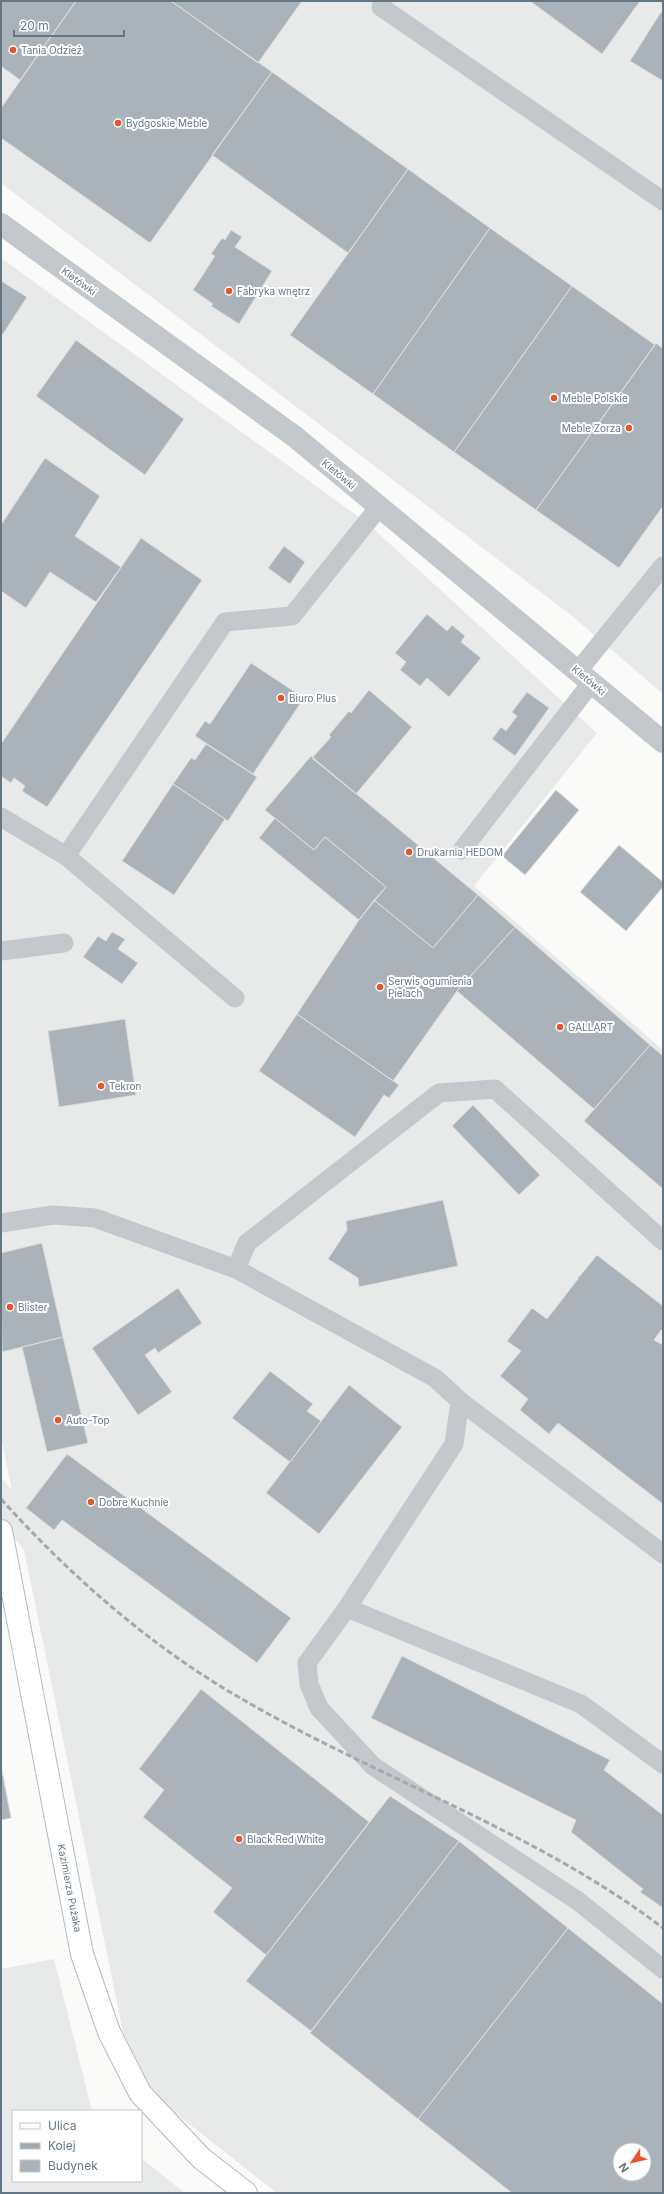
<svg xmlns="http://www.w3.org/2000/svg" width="664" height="2194" font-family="Inter,sans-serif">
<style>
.built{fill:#e8e9e9;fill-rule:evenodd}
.building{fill:#aab3b9;stroke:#dcdcda;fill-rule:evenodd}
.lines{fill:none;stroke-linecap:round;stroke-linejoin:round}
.secondary-casing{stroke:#b3babf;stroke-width:24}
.lane{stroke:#c3c8cc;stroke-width:19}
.street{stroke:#c3c8cc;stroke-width:22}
.secondary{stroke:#fff;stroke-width:22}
.rail{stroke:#a2aab0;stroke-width:3;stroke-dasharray:6 3;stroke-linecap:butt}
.poi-dot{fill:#e4572e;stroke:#fff;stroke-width:1.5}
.labels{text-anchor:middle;stroke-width:4;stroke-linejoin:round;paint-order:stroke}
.poi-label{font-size:10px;fill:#657683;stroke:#fff;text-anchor:start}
.street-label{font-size:10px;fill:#657683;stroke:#fff}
</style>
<rect width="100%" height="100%" fill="#fafaf8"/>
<path class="built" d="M 1,1 L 663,1 L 663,694 L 571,615 L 1,183 Z
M 1,258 L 366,522 L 597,733 L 474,886 L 663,1050 L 663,2193 L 277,2193 L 133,2080 L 24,1550 L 1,1521 L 1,1477 L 12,1490 L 1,1437 ZM 620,2150 L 644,2150 L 644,2174 L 620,2174 Z
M 54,1959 L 92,2111 L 13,2111 L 13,2181 L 141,2181 L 141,2158 L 185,2193 L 1,2193 L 1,1969 Z"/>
<path class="building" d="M 1,1 L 76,1 L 20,80 L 1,66 Z
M 76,1 L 171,1 L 272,72 L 150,243 L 1,138 L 1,108 Z
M 171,1 L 302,1 L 258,63 Z
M 530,1 L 640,1 L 602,54 Z
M 661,12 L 663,13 L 663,81 L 630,61 Z
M 272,72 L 408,169 L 348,253 L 212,155 Z
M 408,169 L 490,228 L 373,394 L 290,335 Z
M 490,228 L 572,286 L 454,452 L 373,394 Z
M 231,230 L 242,237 L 235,247 L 272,271 L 239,324 L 211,306 L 213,304 L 193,290 L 215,256 L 211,254 L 222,238 L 225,240 Z
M 1,281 L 27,297 L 1,337 Z
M 572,286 L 655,345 L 536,510 L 454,452 Z
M 76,340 L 184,419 L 145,475 L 36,396 Z
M 656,343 L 663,349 L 663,506 L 619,568 L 536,510 Z
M 45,458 L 100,496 L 75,536 L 121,567 L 96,602 L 50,572 L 26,608 L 1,591 L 1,525 Z
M 141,538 L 202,580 L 47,807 L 22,791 L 25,786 L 14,778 L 11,783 L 1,776 L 1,744 Z
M 284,546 L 305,562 L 290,584 L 268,568 Z
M 427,614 L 447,631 L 452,625 L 465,636 L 461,642 L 481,658 L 449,697 L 427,678 L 420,686 L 400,670 L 406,662 L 395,653 Z
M 251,663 L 304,698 L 253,774 L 195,736 L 205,721 L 210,724 Z
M 369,690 L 412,727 L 356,794 L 312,758 L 331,737 L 329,735 L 349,711 L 351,713 Z
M 527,692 L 549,708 L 515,756 L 492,739 L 501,727 L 506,731 L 517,716 L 512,712 Z
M 206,744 L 257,777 L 228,821 L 173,784 L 191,758 L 195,760 Z
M 311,756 L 478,895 L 433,948 L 374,900 L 386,887 L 325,837 L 314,850 L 265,810 Z
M 173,784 L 225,819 L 174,895 L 122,861 Z
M 556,790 L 579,810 L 525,875 L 502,856 Z
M 275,818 L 314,850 L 325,837 L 386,887 L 359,920 L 259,838 Z
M 619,845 L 663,882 L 663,887 L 626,931 L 580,892 Z
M 478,895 L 515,927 L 457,991 L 393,1081 L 297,1014 L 359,920 L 374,900 L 433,948 Z
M 515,927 L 650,1045 L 594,1109 L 457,991 Z
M 112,932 L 125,939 L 118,949 L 138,963 L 122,984 L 83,957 L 98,936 L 106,941 Z
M 297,1014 L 399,1085 L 389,1098 L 384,1095 L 355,1137 L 259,1071 Z
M 125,1019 L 136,1095 L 59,1107 L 48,1031 Z
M 650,1045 L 663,1056 L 663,1189 L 584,1121 Z
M 473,1105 L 540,1175 L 519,1195 L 452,1126 Z
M 443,1200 L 458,1266 L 359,1287 L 358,1278 L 328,1259 L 347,1230 L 346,1221 Z
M 42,1243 L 63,1337 L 2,1352 L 1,1253 Z
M 597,1255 L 663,1306 L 663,1332 L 661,1330 L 654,1340 L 663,1345 L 663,1504 L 558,1423 L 549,1434 L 520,1410 L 528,1399 L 500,1376 L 521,1351 L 507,1341 L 532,1308 L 547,1319 L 578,1279 L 578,1276 L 579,1277 Z
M 178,1288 L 202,1323 L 158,1353 L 155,1348 L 145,1355 L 172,1392 L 138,1415 L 92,1348 Z
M 63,1337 L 88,1443 L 47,1452 L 22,1347 Z
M 270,1371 L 313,1404 L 307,1411 L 321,1421 L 290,1462 L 232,1418 Z
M 349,1385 L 402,1427 L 319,1534 L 266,1493 Z
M 67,1454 L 291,1618 L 257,1663 L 62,1520 L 54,1530 L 26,1508 Z
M 402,1656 L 610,1760 L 604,1770 L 663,1815 L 663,1908 L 640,1892 L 643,1889 L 571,1832 L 576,1820 L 371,1718 Z
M 201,1689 L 369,1822 L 266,1955 L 213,1912 L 232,1888 L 143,1817 L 164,1790 L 139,1769 Z
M 1,1765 L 11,1818 L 1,1820 Z
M 390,1796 L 459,1841 L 311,2031 L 246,1981 Z
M 459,1841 L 568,1928 L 418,2119 L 310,2033 Z
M 568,1928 L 663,2004 L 663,2193 L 512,2193 L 418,2119 ZM 620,2150 L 644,2150 L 644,2174 L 620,2174 Z"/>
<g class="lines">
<g class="secondary-casing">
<path id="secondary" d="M 1,1531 L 82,1954 L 109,2032 L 140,2093 L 201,2158 L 246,2193"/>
</g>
<path class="lane" d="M 381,7 L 663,201
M 578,671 L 663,566
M 1,817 L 66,856 L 235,998
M 462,850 L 592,682
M 66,856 L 225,622 L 292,616 L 379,507
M 1,951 L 64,943
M 1,1223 L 53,1215 L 95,1218 L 236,1269 L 435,1378 L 460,1401 L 454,1444 L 347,1608 L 307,1663 L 309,1684 L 319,1708 L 373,1766 L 578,1901 L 663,1969
M 236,1269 L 247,1243 L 439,1093 L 495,1089 L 663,1241
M 460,1401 L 663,1554
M 347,1608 L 581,1704 L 663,1764"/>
<path class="street" d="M 1,224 L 294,436 L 663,742"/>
<use href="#secondary" class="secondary"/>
<path class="rail" d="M 1,1499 C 67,1572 141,1638 225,1689 C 367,1775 530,1827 663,1928"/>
</g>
<g class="poi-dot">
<circle cx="13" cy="50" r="4"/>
<circle cx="118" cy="123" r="4"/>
<circle cx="229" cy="291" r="4"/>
<circle cx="554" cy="398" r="4"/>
<circle cx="629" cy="428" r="4"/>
<circle cx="281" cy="698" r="4"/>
<circle cx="409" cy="852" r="4"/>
<circle cx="380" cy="987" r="4"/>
<circle cx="560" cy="1027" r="4"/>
<circle cx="101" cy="1086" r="4"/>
<circle cx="10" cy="1307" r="4"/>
<circle cx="58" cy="1420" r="4"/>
<circle cx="91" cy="1502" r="4"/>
<circle cx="239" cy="1839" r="4"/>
</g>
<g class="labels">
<g class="poi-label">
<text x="21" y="54">Tania Odzież</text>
<text x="126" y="127">Bydgoskie Meble</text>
<text x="237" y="295">Fabryka wnętrz</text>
<text x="562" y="402">Meble Polskie</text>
<text x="621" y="432" text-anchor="end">Meble Zorza</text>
<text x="289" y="702">Biuro Plus</text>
<text x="417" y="856">Drukarnia HEDOM</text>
<text x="388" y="985">Serwis ogumienia<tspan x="388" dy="12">Pielach</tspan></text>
<text x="568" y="1031">GALLART</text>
<text x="109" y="1090">Tekron</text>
<text x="18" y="1311">Blister</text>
<text x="66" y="1424">Auto-Top</text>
<text x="99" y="1506">Dobre Kuchnie</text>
<text x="247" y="1843">Black Red White</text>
</g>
<g class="street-label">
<text transform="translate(79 281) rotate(36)" y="4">Kletówki</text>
<text transform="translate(339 474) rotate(40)" y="4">Kletówki</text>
<text transform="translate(589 680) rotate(40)" y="4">Kletówki</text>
<text transform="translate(70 1888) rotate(79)" y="4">Kazimierza Pużaka</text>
</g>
</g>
<rect width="664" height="2194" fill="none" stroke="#657683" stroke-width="4"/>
<rect x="12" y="2110" width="130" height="72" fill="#ffffff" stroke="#c1c8cd"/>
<rect x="20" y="2123" width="20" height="6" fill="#ffffff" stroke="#c1c8cd"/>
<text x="48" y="2130" font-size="12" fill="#657683">Ulica</text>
<rect x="20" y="2143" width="20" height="6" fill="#a2aab0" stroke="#c1c8cd"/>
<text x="48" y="2150" font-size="12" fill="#657683">Kolej</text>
<rect x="20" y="2160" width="20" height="12" fill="#aab3b9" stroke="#c1c8cd"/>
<text x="48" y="2170" font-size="12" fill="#657683">Budynek</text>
<g transform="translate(632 2162) rotate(235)"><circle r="19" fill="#ffffff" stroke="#c1c8cd"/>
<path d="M0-3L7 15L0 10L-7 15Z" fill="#e4572e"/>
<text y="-6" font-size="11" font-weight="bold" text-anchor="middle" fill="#657683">N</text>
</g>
<path d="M14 30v6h110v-6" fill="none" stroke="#657683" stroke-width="2"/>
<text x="20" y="30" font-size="12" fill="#657683" stroke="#ffffff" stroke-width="3" paint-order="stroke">20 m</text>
</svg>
